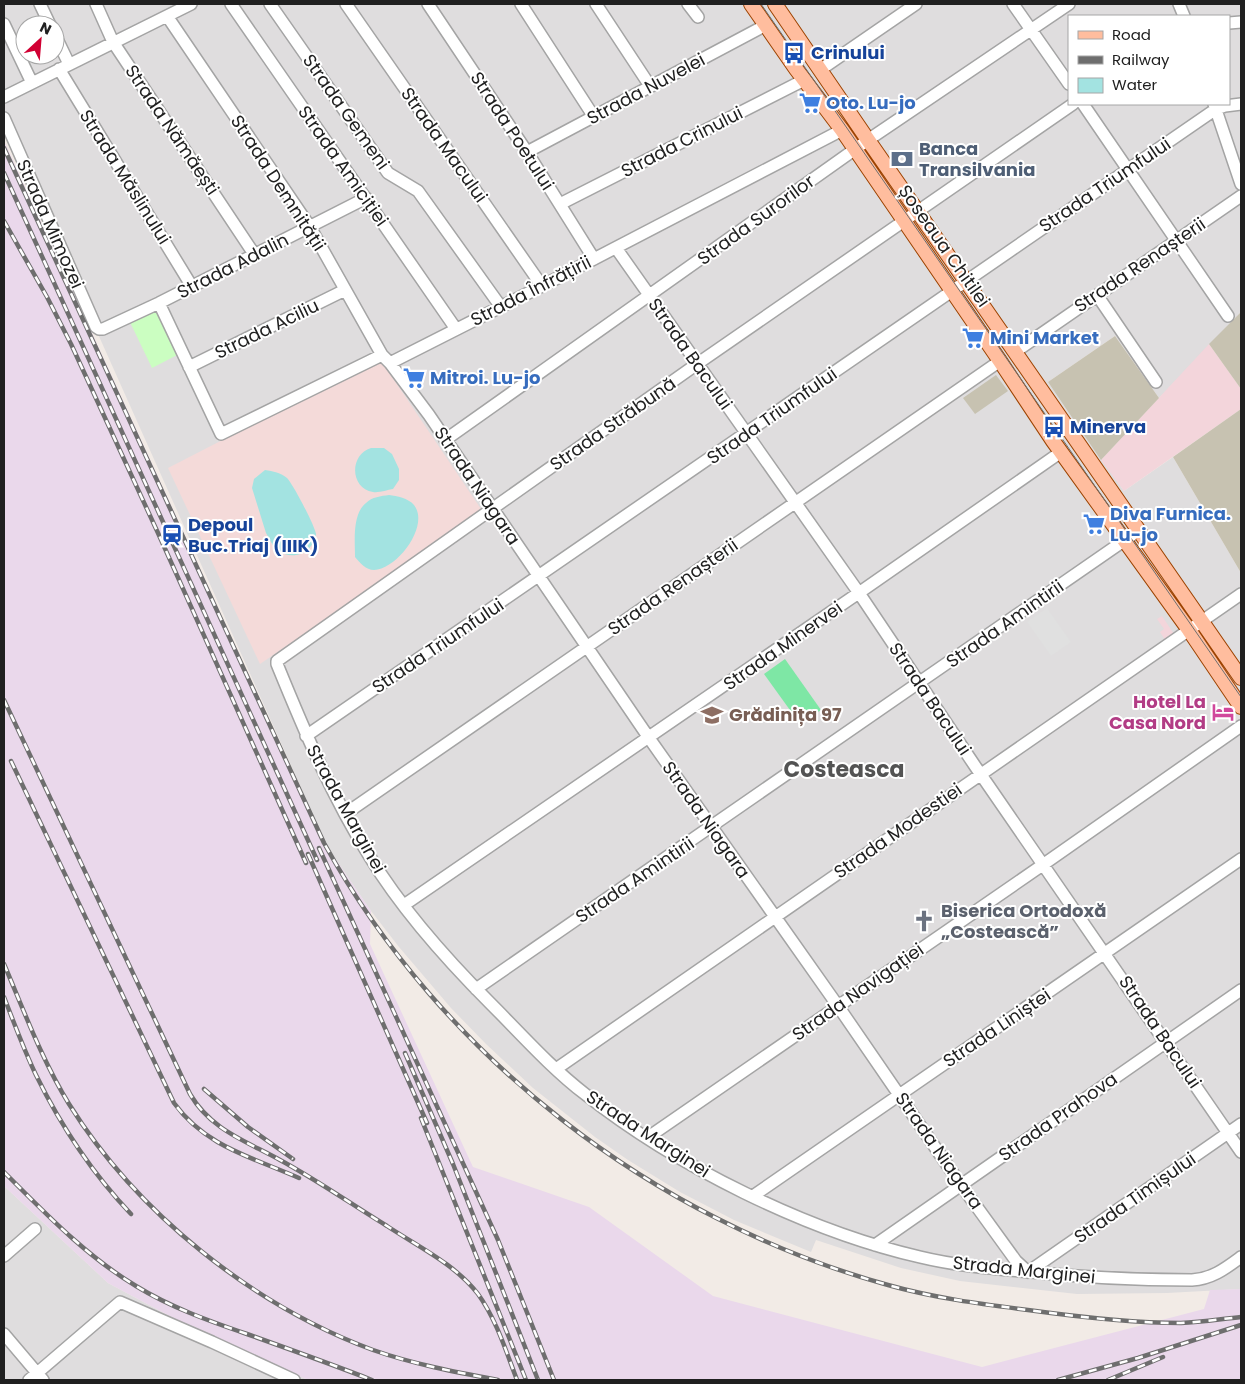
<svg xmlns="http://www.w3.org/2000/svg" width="1245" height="1384" font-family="Poppins,sans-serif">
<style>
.residential{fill:#dfddde;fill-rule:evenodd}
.commercial{fill:#f3d5db}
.industrial{fill:#ead8eb}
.military{fill:#f4dad9}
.construction{fill:#c7c2b1}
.park{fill:#cbfec1}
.pitch{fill:#7ee7a5}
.parking{fill:#e0e0e0}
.water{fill:#a3e3e1}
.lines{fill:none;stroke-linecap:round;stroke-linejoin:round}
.minor-casing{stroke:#a4a4a4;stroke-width:14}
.major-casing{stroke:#9d4300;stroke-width:16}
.minor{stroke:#fff;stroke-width:11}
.major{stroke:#ffbd9e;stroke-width:14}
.tram{stroke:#6e6e6e;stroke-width:1}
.rail-casing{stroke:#6e6e6e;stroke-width:4.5}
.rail{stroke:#fff;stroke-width:2.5;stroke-dasharray:8;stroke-linecap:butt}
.labels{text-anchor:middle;stroke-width:4;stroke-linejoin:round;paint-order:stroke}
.transit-label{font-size:18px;font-weight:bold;fill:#164399;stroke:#fff;text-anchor:start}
.street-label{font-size:18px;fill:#202020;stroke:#fff}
.shop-label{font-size:18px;font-weight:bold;fill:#366cbe;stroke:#fff;text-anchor:start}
.service-label{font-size:18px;font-weight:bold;fill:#4e5e75;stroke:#fff;text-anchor:start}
.hotel-label{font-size:18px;font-weight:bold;fill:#b23c85;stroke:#fff;text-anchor:end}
.education-label{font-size:18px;font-weight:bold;fill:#785e54;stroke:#fff;text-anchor:start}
.worship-label{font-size:18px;font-weight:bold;fill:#5b616d;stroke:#fff;text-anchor:start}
.district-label{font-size:22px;font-weight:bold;fill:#535353;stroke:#fff}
</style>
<rect width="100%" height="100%" fill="#f2ebe6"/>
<path class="residential" d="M 4,4 L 1241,4 L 1241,312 L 1159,398 L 1115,336 L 1048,382 L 1124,491 L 1173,457 L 1241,573 L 1241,1289 L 1167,1293 L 1077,1294 L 960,1281 L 901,1268 L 816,1240 L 811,1252 L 734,1220 L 680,1192 L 628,1160 L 595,1137 L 533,1088 L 486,1044 L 451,1008 L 399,947 L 371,911 L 328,848 L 4,124 ZM 1069,16 L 1229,16 L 1229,104 L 1069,104 ZM 25,25 L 55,25 L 55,55 L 25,55 Z
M 4,1186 L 108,1283 L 207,1336 L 308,1380 L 4,1380 Z"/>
<path class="commercial" d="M 1209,344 L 1241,389 L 1241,409 L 1124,491 L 1101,460 Z
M 1162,616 L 1174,634 L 1165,640 L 1160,632 L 1164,629 L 1157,619 Z"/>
<path class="industrial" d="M 4,141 L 328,848 L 371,911 L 370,944 L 473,1167 L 589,1207 L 713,1296 L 982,1367 L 1204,1309 L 1210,1290 L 1241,1289 L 1241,1380 L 308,1380 L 207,1336 L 108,1283 L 4,1186 Z"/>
<path class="military" d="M 380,359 L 483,512 L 260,664 L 168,468 Z"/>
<path class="construction" d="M 1241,312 L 1241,389 L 1209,344 Z
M 1115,336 L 1159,398 L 1101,460 L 1048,382 Z
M 996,375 L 1008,391 L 975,414 L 963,398 Z
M 1241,409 L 1241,573 L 1173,457 Z"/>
<path class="park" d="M 159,303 L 181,353 L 152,368 L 128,318 Z"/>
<path class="pitch" d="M 785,659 L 821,710 L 800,724 L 764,674 Z"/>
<path class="parking" d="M 1047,608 L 1071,642 L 1051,656 L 1027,622 Z"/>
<path class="water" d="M 371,448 L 384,448 L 392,454 L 399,469 L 399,480 L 393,489 C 387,490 379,493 373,492 C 350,488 349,455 371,448 Z
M 265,470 C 273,471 281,473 287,478 C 293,484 315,526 316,534 C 316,544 305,554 296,555 C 290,556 282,554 276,551 L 266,533 L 252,488 L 254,479 Z
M 389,495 C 397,496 408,498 414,505 C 430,525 398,569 374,570 C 366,570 360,563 355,557 C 355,541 352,514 366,503 C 372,497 381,496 389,495 Z"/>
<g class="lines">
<g class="minor-casing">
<path id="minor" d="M 40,4 L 50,25
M 96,4 L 113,42 L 254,254
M 231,4 L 456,329
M 270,4 L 388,173 L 418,191 L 501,307
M 346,4 L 542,286
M 428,4 L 527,152 L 594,259
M 521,4 L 594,117
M 596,4 L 650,86
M 688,4 L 698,17
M 1013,4 L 1069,84
M 1179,4 L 1184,16
M 167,16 L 310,227 L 382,355
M 1229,23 L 1241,22
M 4,24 L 32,83
M 55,35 L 69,64
M 59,69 L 191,285
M 820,70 L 916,4
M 4,97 L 191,4
M 1073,104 L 697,364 L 277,661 L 277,664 C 304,730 332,797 370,857 C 403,911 446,959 491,1004 C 521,1034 551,1068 585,1094 C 676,1166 807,1231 920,1257 C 953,1265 986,1268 1020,1271 C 1077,1277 1135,1280 1192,1280 C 1212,1279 1226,1268 1241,1257
M 1083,104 L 1228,316
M 1214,104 L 1241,184
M 4,118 L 96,327 L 99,329 L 103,329 L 159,303 L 366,198
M 527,152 L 766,25
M 560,204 L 804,80
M 616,248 L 859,593 L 975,766 L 1241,1152
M 1097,295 L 1156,382
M 159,303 L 221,434 L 382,355 L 390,363 L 542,286 L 842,130
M 1015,352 L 1241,196
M 390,363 L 429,415 L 649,738 L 838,1006 L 961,1185 L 1016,1261 L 1028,1272 L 1241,1124
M 189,367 L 345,290
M 445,440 L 868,140 L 1069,4
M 306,736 L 1216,109 L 1225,106 L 1241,104
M 345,814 L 1000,361
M 404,905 L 863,590 L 1061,452
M 476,989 L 1138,531
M 556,1069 L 1241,594
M 647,1138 L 1044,864 L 1241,726
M 753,1196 L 1241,859
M 875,1245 L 1241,990
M 4,1256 L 35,1229
M 4,1334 L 43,1380
M 29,1380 L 120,1302 L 212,1342 L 294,1380"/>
</g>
<g class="major-casing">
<path id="major" d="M 751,4 L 796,69 L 842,130 L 1000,361 L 1053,441 L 1189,630 L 1241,707
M 775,4 L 868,140 L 1241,678"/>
</g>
<use href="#minor" class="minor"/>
<use href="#major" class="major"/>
<path class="tram" d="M 761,4 L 1241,697"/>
<g class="rail-casing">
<path id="rail" d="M 4,148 L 324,843 C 442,1057 653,1220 888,1285 C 934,1298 981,1304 1028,1310 C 1079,1317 1130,1323 1181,1323 C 1201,1322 1221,1319 1241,1317
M 4,173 L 317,860
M 4,221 L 47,297 L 71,344 L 158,533 L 306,863
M 4,700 L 190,1094 C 211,1130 246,1141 280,1160 C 317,1180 351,1204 387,1226 C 417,1246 455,1264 478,1294 C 496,1319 506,1351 517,1380
M 11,761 L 174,1103 C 206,1147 252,1157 299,1178
M 319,848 L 498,1240 L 554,1380
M 308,854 L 427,1123
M 4,964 C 24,1011 42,1060 69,1104 C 137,1213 252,1305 373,1350 C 413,1364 455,1372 498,1380
M 4,997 C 14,1023 24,1050 36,1075 C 61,1126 92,1173 131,1214
M 405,1053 L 453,1164 L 538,1380
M 204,1089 L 248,1127 L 293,1159
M 421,1118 L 526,1380
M 4,1172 C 45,1213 86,1256 136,1286 C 170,1307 209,1321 247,1334 C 289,1349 331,1364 372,1380
M 1058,1380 L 1138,1358 L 1241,1325
M 1108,1380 L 1163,1357"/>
</g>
<use href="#rail" class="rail"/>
</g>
<defs>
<g id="bus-bare" transform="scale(1.725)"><path d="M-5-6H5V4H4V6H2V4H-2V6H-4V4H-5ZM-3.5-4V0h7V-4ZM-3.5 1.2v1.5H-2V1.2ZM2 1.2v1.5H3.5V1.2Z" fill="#1a4fb4" stroke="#fff" stroke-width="2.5" paint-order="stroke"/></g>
<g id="supermarket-bare" transform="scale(1.725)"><path d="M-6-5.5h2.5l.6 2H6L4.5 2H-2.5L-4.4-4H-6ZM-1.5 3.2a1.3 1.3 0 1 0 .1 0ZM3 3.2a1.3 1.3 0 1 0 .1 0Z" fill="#3f7fe0" stroke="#fff" stroke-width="2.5" paint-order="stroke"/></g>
<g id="bank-bare" transform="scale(1.725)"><path d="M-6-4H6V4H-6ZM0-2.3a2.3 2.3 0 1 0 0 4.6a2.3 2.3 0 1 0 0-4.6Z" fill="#5c6f8a" stroke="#fff" stroke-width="2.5" paint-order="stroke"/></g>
<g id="station-bare" transform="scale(1.725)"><path d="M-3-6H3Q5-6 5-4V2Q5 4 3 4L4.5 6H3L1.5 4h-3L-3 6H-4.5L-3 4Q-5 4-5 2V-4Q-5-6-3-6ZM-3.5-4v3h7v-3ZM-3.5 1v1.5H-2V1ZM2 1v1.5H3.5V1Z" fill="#1a4fb4" stroke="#fff" stroke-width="2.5" paint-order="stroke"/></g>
<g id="hotel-bare" transform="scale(1.725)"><path d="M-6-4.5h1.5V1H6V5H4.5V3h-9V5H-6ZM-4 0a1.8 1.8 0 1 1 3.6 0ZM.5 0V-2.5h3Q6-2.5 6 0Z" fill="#d1479c" stroke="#fff" stroke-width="2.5" paint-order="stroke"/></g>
<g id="school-bare" transform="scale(1.725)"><path d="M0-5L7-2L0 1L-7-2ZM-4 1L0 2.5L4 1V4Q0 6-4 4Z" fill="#8d6e63" stroke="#fff" stroke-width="2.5" paint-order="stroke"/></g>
<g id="church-bare" transform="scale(1.725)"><path d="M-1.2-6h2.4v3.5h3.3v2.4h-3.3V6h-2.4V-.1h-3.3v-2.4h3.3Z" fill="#6b7280" stroke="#fff" stroke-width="2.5" paint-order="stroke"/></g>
</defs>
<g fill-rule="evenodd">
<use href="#bus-bare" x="794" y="53"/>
<use href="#supermarket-bare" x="810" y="103"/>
<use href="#bank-bare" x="902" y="159"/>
<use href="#supermarket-bare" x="973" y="338"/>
<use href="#supermarket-bare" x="414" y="378"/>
<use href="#bus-bare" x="1054" y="427"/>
<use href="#supermarket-bare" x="1094" y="524"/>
<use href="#station-bare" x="172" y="535"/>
<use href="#hotel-bare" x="1223" y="712"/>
<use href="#school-bare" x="712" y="715"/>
<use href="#church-bare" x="924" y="921"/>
</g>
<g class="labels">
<g class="transit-label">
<text x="811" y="59">Crinului</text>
<text x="1070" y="433">Minerva</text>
<text x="188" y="531">Depoul<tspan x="188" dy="21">Buc.Triaj (IIIK)</tspan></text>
</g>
<g class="street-label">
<text transform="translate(646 89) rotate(-28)" y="6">Strada Nuvelei</text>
<text transform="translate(346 112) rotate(55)" y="6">Strada Gemeni</text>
<text transform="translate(172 130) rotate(56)" y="6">Strada Nămăești</text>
<text transform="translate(512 131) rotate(57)" y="6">Strada Poetului</text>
<text transform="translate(682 142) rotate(-27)" y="6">Strada Crinului</text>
<text transform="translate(444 145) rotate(55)" y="6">Strada Macului</text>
<text transform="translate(343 166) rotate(55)" y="6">Strada Amiciției</text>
<text transform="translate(125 177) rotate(58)" y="6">Strada Măslinului</text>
<text transform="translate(278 183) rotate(57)" y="6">Strada Demnității</text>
<text transform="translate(1105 185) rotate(-34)" y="6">Strada Triumfului</text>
<text transform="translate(756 220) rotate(-36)" y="6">Strada Surorilor</text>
<text transform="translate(50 224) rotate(66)" y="6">Strada Mimozei</text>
<text transform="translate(944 246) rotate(55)" y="6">Șoseaua Chitilei</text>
<text transform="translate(1140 265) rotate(-34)" y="6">Strada Renașterii</text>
<text transform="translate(233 266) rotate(-27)" y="6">Strada Adalin</text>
<text transform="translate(531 291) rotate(-27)" y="6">Strada Înfrățirii</text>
<text transform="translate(267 329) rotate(-26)" y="6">Strada Aciliu</text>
<text transform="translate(690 354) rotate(55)" y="6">Strada Bacului</text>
<text transform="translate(772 416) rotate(-35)" y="6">Strada Triumfului</text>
<text transform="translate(613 424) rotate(-35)" y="6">Strada Străbună</text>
<text transform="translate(477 486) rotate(56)" y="6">Strada Niagara</text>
<text transform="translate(673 587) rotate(-35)" y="6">Strada Renașterii</text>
<text transform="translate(1005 624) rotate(-35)" y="6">Strada Amintirii</text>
<text transform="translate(438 646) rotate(-34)" y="6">Strada Triumfului</text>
<text transform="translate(783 646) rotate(-35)" y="6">Strada Minervei</text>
<text transform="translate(930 699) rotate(56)" y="6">Strada Bacului</text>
<text transform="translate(346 809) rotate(61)" y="6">Strada Marginei</text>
<text transform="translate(706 820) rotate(55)" y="6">Strada Niagara</text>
<text transform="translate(898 831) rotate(-35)" y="6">Strada Modestiei</text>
<text transform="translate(635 880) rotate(-34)" y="6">Strada Amintirii</text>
<text transform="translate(858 992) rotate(-35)" y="6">Strada Navigației</text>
<text transform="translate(997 1028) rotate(-34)" y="6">Strada Liniștei</text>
<text transform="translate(1160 1032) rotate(56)" y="6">Strada Bacului</text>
<text transform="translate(1058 1117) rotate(-35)" y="6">Strada Prahova</text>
<text transform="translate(648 1134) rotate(33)" y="6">Strada Marginei</text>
<text transform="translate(939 1151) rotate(55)" y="6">Strada Niagara</text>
<text transform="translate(1135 1198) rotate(-35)" y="6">Strada Timișului</text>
<text transform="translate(1024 1270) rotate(6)" y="6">Strada Marginei</text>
</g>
<g class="shop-label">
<text x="826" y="109">Oto. Lu-jo</text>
<text x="990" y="344">Mini Market</text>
<text x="430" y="384">Mitroi. Lu-jo</text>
<text x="1110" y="520">Diva Furnica.<tspan x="1110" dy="21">Lu-jo</tspan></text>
</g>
<g class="service-label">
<text x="919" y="155">Banca<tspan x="919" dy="21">Transilvania</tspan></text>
</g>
<g class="hotel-label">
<text x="1206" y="708">Hotel La<tspan x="1206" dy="21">Casa Nord</tspan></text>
</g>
<g class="education-label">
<text x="729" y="721">Grădinița 97</text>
</g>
<g class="worship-label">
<text x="941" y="917">Biserica Ortodoxă<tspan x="941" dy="21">„Costească”</tspan></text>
</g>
<g class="district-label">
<text x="844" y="777">Costeasca</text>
</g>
</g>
<rect width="1245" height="1384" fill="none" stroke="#202020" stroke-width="10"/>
<rect x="1068" y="15" width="162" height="90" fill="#ffffff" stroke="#a6a6a6"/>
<rect x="1078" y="31" width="25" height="8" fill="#ffbd9e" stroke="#a6a6a6"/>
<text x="1112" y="40" font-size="15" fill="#202020">Road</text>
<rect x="1078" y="56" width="25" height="8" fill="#6e6e6e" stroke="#a6a6a6"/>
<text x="1112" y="65" font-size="15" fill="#202020">Railway</text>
<rect x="1078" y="78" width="25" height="15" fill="#a3e3e1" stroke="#a6a6a6"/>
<text x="1112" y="90" font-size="15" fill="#202020">Water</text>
<g transform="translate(40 40) rotate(26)"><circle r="24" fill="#ffffff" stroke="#a6a6a6"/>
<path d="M0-4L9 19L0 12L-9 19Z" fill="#d10033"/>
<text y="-8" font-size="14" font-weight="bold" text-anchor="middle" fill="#202020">N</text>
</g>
</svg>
